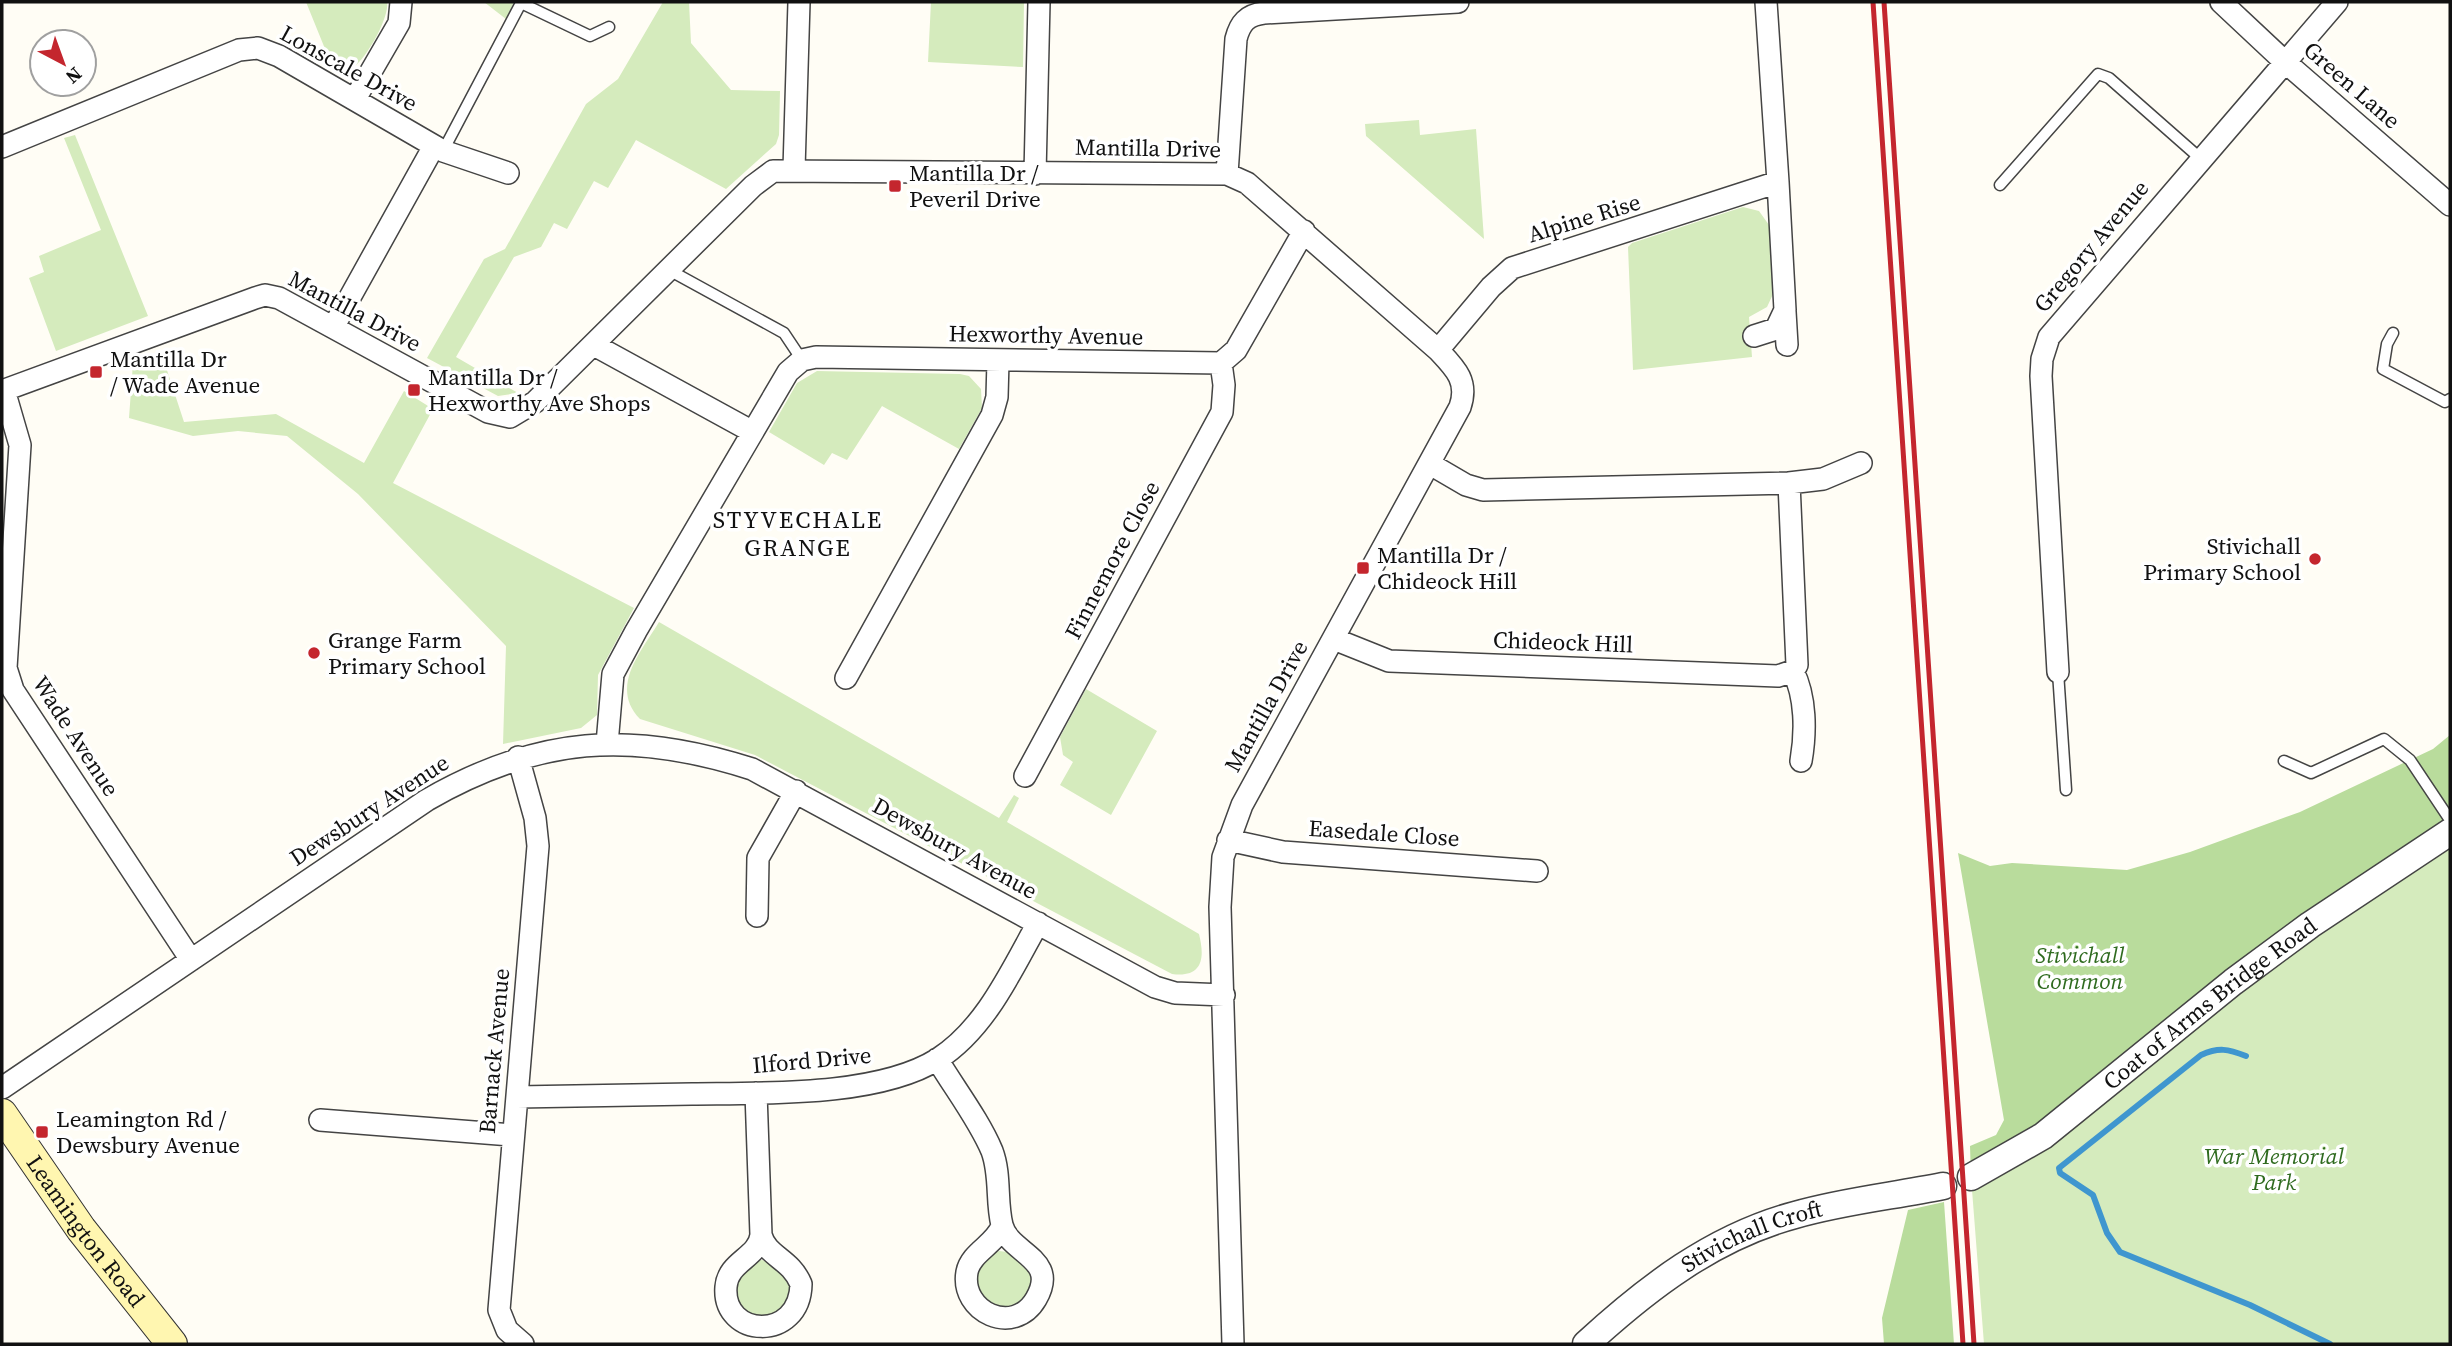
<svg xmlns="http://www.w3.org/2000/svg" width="2452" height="1346" font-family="'Source Serif 4',serif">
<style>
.green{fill:#d5ebbd}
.forest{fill:#b9dc9c}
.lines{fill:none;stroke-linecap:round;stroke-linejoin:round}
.stream{stroke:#3f96cf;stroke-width:6}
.service-casing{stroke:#444;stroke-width:13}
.minor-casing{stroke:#444;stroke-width:24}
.tertiary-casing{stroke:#444;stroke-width:29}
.secondary-casing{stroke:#333;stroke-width:32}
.service{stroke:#fff;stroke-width:10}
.minor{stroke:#fff;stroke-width:21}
.tertiary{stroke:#fff;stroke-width:26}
.secondary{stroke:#fff6b0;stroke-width:30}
.rail{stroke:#c4262e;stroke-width:5}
.poi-dot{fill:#c4262e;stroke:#fff;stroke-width:2.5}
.labels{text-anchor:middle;stroke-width:7;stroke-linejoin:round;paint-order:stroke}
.street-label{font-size:23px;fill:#111;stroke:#fff}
.poi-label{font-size:23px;fill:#111;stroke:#fff;text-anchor:start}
.park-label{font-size:23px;font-style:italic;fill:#2f6b1f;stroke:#fff}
.neighbourhood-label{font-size:24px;letter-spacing:2px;fill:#111;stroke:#fff}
</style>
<rect width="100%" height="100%" fill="#fffdf5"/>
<path class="green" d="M 306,2 L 387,2 C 390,17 365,62 350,70 C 345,73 340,72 334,71 Z
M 484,2 L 514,2 L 506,19 Z
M 663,2 L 689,2 L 691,43 L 731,90 L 780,91 L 779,135 L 776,144 L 726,189 L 636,140 L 608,188 L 594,181 L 567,229 L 554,223 L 541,247 L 514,257 L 456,357 L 518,393 L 498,396 L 427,358 L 484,259 L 505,249 L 586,104 L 618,79 Z
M 931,2 L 1024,2 L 1023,67 L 928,62 Z
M 1419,120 L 1420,135 L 1476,129 L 1484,239 L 1366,136 L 1365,124 Z
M 75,135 L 148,316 L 56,351 L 29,278 L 44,272 L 39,256 L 101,230 L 64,138 Z
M 1743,207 L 1759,211 L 1769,225 L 1774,292 L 1767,307 L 1749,317 L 1752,357 L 1633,370 L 1628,247 L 1632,243 Z
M 163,358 L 184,422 L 276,414 L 364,463 L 404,391 L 433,409 L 393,483 L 634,608 L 598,675 L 597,715 L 581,728 L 503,744 L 506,646 L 358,494 L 287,436 L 238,431 L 193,436 L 129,418 L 133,363 Z
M 817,371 L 960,374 L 969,376 L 981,389 L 982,408 L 959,449 L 882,406 L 847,460 L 832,453 L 824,465 L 769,432 L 797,383 Z
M 659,622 L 999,818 L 1014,795 L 1019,798 L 1007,822 L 1199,934 C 1205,958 1203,978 1172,974 L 755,755 L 640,719 C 609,687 641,652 659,622 Z
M 1086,689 L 1157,731 L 1111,815 L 1060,785 L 1073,762 L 1063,755 L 1060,737 Z
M 2450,832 L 2450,1344 L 1984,1344 L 1971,1177 Z
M 999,1251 L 1016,1253 L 1035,1277 L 1031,1297 L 1007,1312 L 979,1300 L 975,1270 L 989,1254 Z
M 760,1260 L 771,1261 L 793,1285 L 791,1304 L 766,1321 L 739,1309 L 735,1279 L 750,1263 Z"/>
<path class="forest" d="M 2450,735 L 2450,832 L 1971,1177 L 1970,1146 L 1996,1135 L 2004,1120 L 1958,853 L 1990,866 L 2012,863 L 2127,870 L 2190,852 L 2300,812 L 2433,749 Z
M 1944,1202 L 1954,1344 L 1884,1344 L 1882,1318 L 1908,1210 Z"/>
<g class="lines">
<path class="stream" d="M 2246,1056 C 2228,1049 2219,1047 2201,1055 L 2059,1168 L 2060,1173 L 2093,1195 L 2107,1233 L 2120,1252 L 2250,1305 L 2330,1344"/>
<g class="service-casing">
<path id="service" d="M 443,151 L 521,3 L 590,36 L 609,27
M 2000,185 L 2098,74 L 2109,78 L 2201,159
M 669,270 L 784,333 L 802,360
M 2393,333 L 2387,344 L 2383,369 L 2445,402 L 2450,399
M 2058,672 L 2066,790
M 2284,761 L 2311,773 L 2384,739 L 2410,760 L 2450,820"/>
</g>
<g class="minor-casing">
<path id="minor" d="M 2221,2 L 2285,62 L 2450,205
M 355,99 L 399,23 L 401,2
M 2,147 L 239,50 L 258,48 L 279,56 L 443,151 L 508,173
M 794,169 L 799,2
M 1035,174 L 1039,2
M 1227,174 L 1236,39 C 1240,23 1247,15 1264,13 L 1458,2
M 1785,312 L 1787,345
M 334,326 L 434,146
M 1754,336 L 1776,329 L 1785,310 L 1778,182
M 594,345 L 751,431
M 1438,350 L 1491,287 L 1512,268 L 1778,182 L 1766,2
M 4,390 L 20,445 L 6,668 L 13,690 L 191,960
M 2,391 L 255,298 L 265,295 L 279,298 L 488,412 L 510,417 L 535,402 L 753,186 L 773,171 L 1227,174 L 1247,183 L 1438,350 C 1455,368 1469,381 1460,407 L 1242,805 L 1223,857 L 1220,907 L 1233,1344
M 1789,483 L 1823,479 L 1861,463
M 1334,639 L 1389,661 L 1778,676 L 1793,671 L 1797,665 L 1789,483 L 1483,490 L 1466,485 L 1430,464
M 1793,671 C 1806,697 1806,732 1801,761
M 2058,672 L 2041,376 L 2042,359 L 2049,337 L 2337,2
M 846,678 L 992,415 L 997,397 L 998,361
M 607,744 L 613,674 L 636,631 L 788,372 L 802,360 L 816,357 L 1221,363 L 1236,350 L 1304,231
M 518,757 L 535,818 L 538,846 L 499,1310 L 507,1330 L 523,1344
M 1025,776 L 1222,412 L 1224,385 L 1221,363
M 1228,840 L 1283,852 L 1537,871
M 757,916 L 758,858 L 796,791
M 937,1059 C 955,1089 979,1120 992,1151 C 1001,1175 996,1201 1002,1225 C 1009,1254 1060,1258 1036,1299 C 1014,1337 960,1312 967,1272 C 971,1252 995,1245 1002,1226
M 2,1088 L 427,800 C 538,736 631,730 752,769 L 1155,987 L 1175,993 L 1224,995
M 756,1093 L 761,1235 C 767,1257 790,1258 801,1284 C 800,1342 722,1338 726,1287 C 728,1261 758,1258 761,1235
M 517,1097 C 575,1096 634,1095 692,1094 C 762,1093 878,1097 938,1059 C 986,1028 1011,971 1038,923
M 320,1120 L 512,1135"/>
</g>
<g class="tertiary-casing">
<g id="tertiary">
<path id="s1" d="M 1971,1177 L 2043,1136 L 2233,982 L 2310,925 L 2450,832"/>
<path id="s2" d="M 1586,1344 C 1647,1288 1713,1237 1795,1215 C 1843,1201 1894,1196 1943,1186"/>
</g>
</g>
<g class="secondary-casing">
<g id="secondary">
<path id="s3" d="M 2,1114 L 81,1229 L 172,1344"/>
</g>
</g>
<use href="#service" class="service"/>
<use href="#minor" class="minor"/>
<use href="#tertiary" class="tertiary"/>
<use href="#secondary" class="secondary"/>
<path class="rail" d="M 1873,2 L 1963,1344
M 1884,2 L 1974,1344"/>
</g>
<g class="poi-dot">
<rect x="888" y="179" width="14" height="14" rx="3.5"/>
<rect x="89" y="365" width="14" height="14" rx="3.5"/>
<rect x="407" y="383" width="14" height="14" rx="3.5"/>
<circle cx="2315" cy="559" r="7"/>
<rect x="1356" y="561" width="14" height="14" rx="3.5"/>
<circle cx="314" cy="653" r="7"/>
<rect x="35" y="1125" width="14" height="14" rx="3.5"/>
</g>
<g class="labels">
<g class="street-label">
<text transform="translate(349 68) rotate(29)" y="8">Lonscale Drive</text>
<text transform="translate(2352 85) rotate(41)" y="8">Green Lane</text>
<text transform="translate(1148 148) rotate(1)" y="8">Mantilla Drive</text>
<text transform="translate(1584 218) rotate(-17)" y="8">Alpine Rise</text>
<text transform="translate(2091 246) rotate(-50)" y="8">Gregory Avenue</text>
<text transform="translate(355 311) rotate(28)" y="8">Mantilla Drive</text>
<text transform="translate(1046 335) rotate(1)" y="8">Hexworthy Avenue</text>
<text transform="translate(1112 560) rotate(-62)" y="8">Finnemore Close</text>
<text transform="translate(1563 642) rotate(2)" y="8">Chideock Hill</text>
<text transform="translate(1266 706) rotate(-61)" y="8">Mantilla Drive</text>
<text transform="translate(76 736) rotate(57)" y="8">Wade Avenue</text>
<text transform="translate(369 810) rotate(-33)" y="8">Dewsbury Avenue</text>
<text transform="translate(1384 833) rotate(4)" y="8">Easedale Close</text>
<text transform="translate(955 848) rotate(29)" y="8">Dewsbury Avenue</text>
<text dy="8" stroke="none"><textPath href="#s1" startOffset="296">Coat of Arms Bridge Road</textPath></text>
<text transform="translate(494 1051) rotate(-85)" y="8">Barnack Avenue</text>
<text transform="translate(812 1060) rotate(-5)" y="8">Ilford Drive</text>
<text dy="8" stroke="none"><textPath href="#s3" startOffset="144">Leamington Road</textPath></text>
<text dy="8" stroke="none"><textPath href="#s2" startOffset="200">Stivichall Croft</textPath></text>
</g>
<g class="poi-label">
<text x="909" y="181">Mantilla Dr /<tspan x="909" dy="26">Peveril Drive</tspan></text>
<text x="110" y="367">Mantilla Dr<tspan x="110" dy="26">/ Wade Avenue</tspan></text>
<text x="428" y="385">Mantilla Dr /<tspan x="428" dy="26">Hexworthy Ave Shops</tspan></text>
<text x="2301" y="554" text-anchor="end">Stivichall<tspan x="2301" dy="26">Primary School</tspan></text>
<text x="1377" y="563">Mantilla Dr /<tspan x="1377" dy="26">Chideock Hill</tspan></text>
<text x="328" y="648">Grange Farm<tspan x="328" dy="26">Primary School</tspan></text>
<text x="56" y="1127">Leamington Rd /<tspan x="56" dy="26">Dewsbury Avenue</tspan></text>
</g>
<g class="park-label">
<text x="2080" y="963">Stivichall<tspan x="2080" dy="26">Common</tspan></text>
<text x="2274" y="1164">War Memorial<tspan x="2274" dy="26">Park</tspan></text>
</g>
<g class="neighbourhood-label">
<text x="798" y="528">STYVECHALE<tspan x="798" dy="28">GRANGE</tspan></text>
</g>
</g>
<rect width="2452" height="1346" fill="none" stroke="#111111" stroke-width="7"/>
<g transform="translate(63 63) rotate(139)"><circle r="33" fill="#ffffff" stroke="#a0a0a0" stroke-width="2"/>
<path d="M0-5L12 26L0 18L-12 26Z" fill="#c4262e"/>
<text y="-10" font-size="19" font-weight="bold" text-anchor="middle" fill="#111111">N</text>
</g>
</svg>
